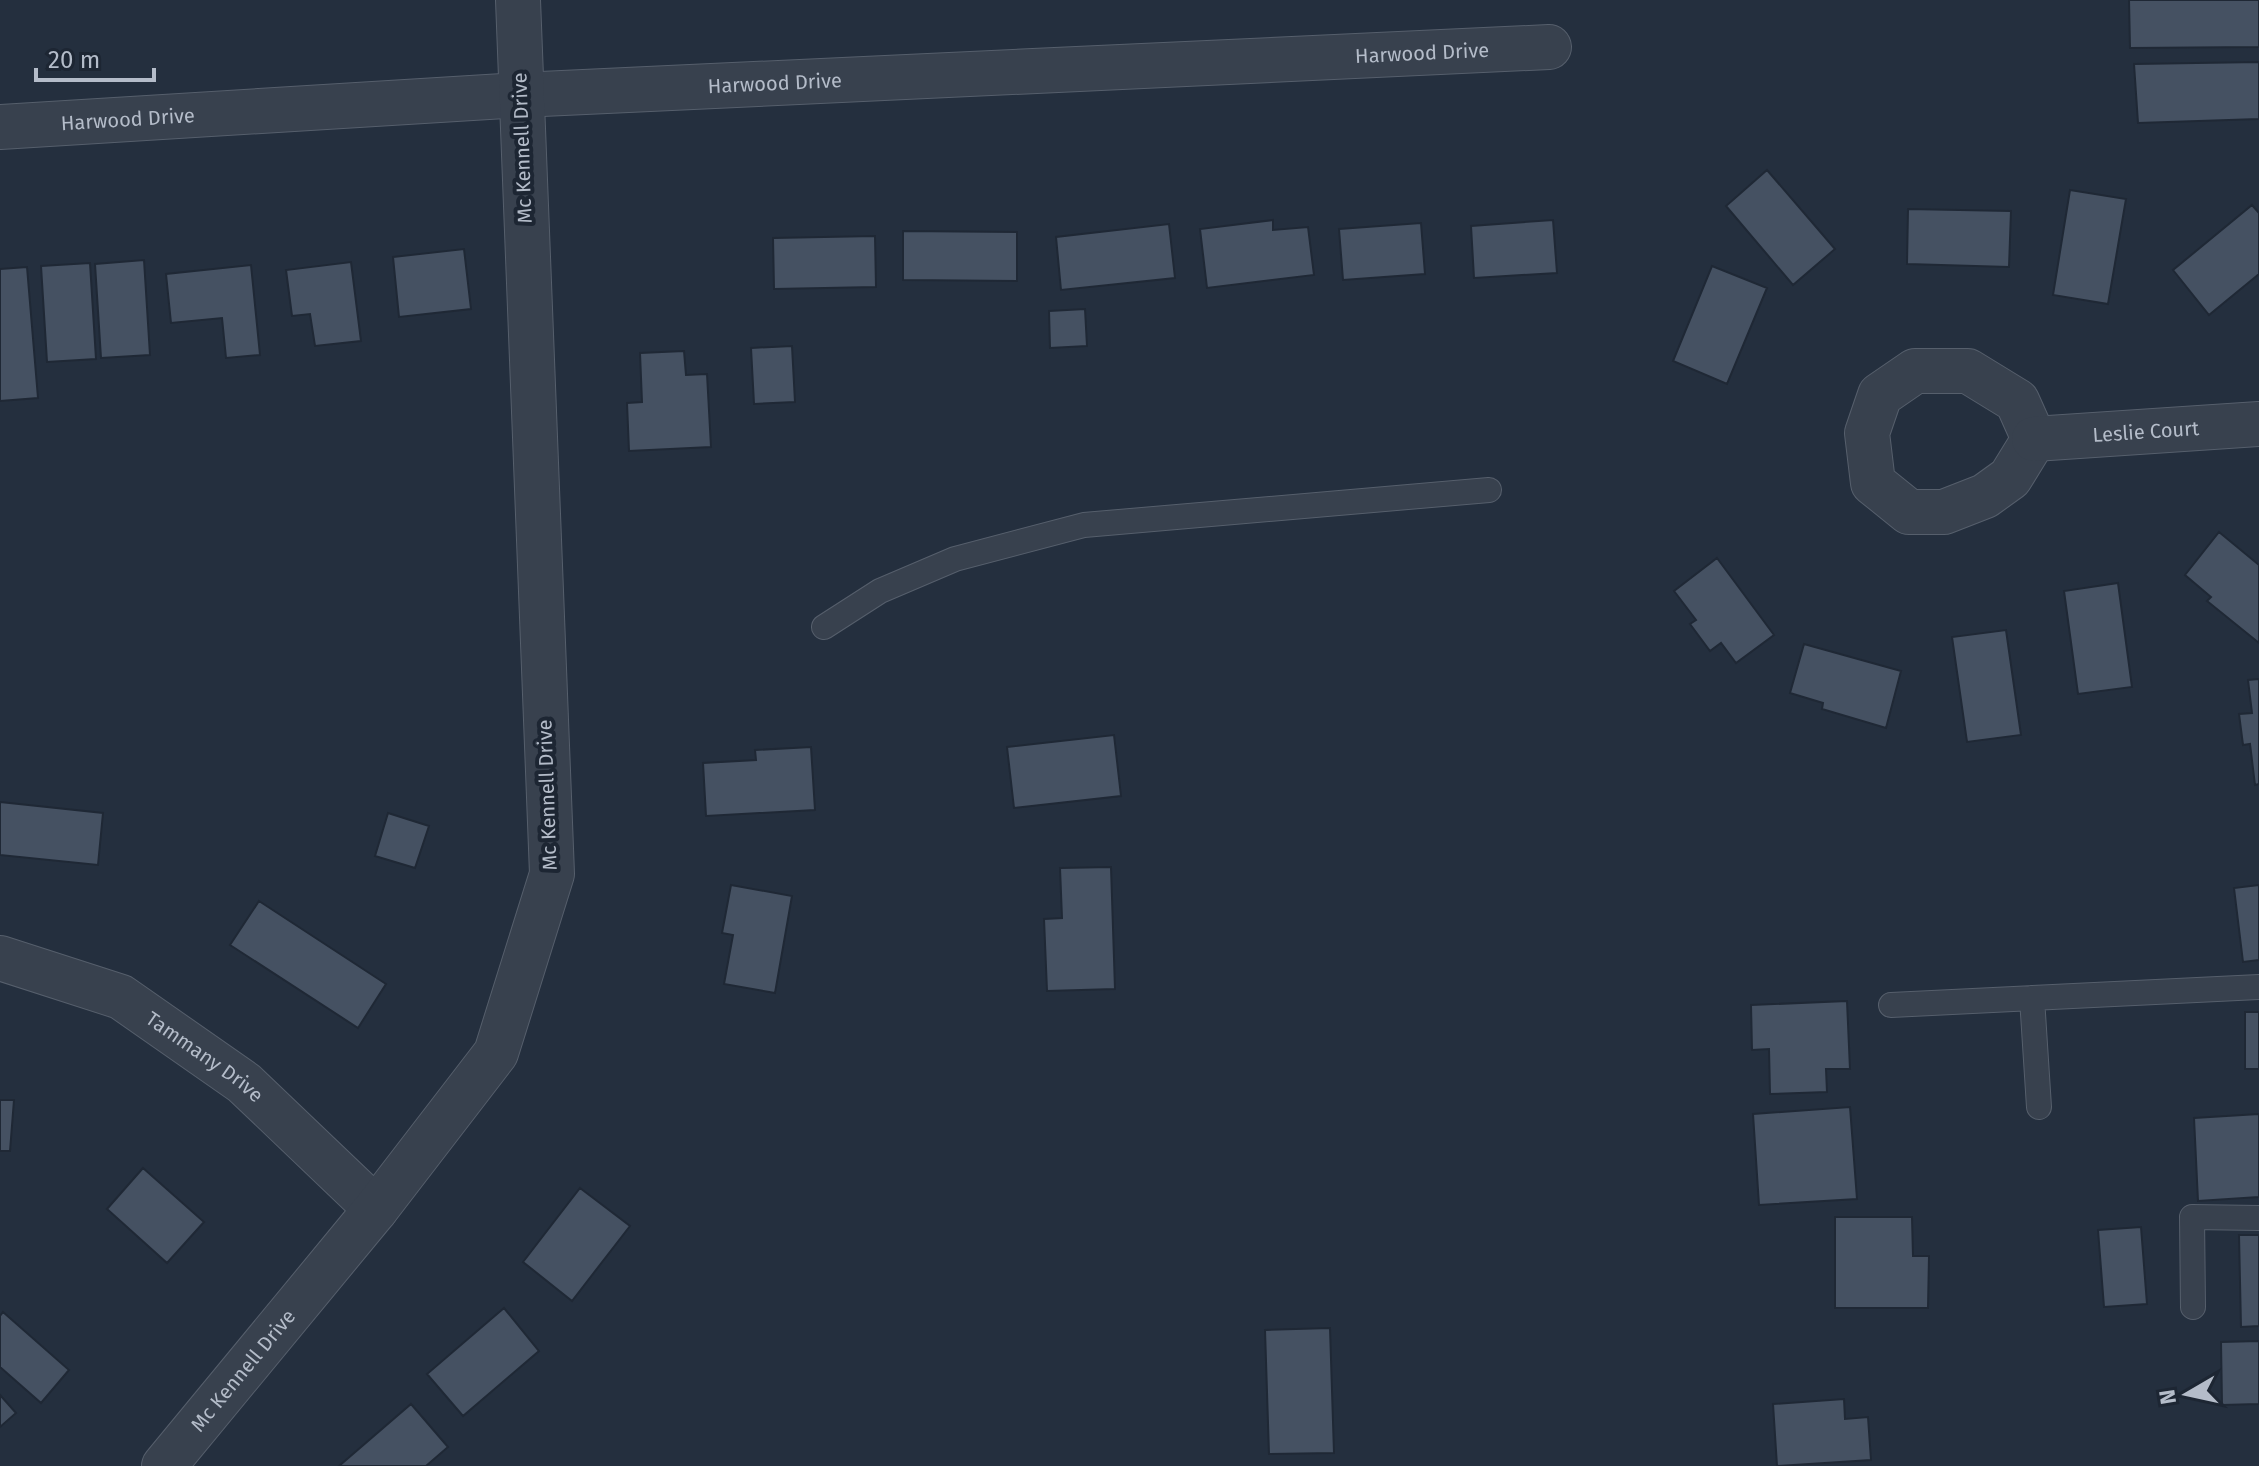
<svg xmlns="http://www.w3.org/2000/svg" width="2259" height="1466" font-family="'Fira Sans',sans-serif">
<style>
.building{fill:#455162;stroke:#1f2835;stroke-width:2}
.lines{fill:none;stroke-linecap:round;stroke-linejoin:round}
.service-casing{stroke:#565f6c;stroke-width:26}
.minor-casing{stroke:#565f6c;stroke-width:46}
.service{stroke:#38414e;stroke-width:24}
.minor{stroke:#38414e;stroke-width:44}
.labels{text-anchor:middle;stroke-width:8;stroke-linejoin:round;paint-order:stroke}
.street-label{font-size:20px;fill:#b4bcc9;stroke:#1d2633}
</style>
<rect width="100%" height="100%" fill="#242f3e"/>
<path class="building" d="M 2129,0 L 2259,0 L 2259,47 L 2130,48 Z
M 2259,62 L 2259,119 L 2138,123 L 2134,64 Z
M 1767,170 L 1835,249 L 1793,285 L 1726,206 Z
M 2070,190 L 2126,199 L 2108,304 L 2053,295 Z
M 2252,205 L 2259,213 L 2259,274 L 2209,315 L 2173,270 Z
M 1908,209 L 2011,211 L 2009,267 L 1907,264 Z
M 1273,220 L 1273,230 L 1308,227 L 1314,275 L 1207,288 L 1200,229 Z
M 1553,220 L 1557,273 L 1474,278 L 1471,226 Z
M 1421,223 L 1425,274 L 1343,280 L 1339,229 Z
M 1169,224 L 1175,278 L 1061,290 L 1056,237 Z
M 903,231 L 1017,232 L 1017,281 L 903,280 Z
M 875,236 L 876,287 L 774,289 L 773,238 Z
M 464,249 L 471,309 L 399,317 L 393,257 Z
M 144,260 L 150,355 L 101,358 L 95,264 Z
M 351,262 L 361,341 L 315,346 L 310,314 L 292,316 L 286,270 Z
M 90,263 L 96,359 L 47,362 L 41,266 Z
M 251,265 L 260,355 L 226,358 L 222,318 L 171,323 L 166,274 Z
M 1712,266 L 1767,288 L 1727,384 L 1673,361 Z
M 27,267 L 38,398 L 0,401 L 0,269 Z
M 1085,309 L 1087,346 L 1050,348 L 1049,311 Z
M 792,346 L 795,402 L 754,404 L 751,348 Z
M 684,351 L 686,375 L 707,374 L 711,447 L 629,451 L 627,403 L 642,402 L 640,353 Z
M 2219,532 L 2259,565 L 2259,643 L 2207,601 L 2211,597 L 2185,575 Z
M 1717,558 L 1774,635 L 1736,663 L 1721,643 L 1710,651 L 1690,624 L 1696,620 L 1674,591 Z
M 2118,583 L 2132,687 L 2078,694 L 2064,591 Z
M 2006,630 L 2021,735 L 1967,742 L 1952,637 Z
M 1804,644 L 1901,671 L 1886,728 L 1822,709 L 1823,703 L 1790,693 Z
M 2259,679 L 2259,784 L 2255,785 L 2250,744 L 2243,745 L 2239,714 L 2252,713 L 2248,680 Z
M 1114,735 L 1121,796 L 1014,808 L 1007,747 Z
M 811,747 L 815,810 L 706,816 L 703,763 L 756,760 L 755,750 Z
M 0,802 L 103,813 L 98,865 L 0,855 Z
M 388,813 L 429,826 L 415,868 L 375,856 Z
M 1111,867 L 1115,989 L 1047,991 L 1044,919 L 1062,918 L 1060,868 Z
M 731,885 L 792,896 L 775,993 L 724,984 L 733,935 L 722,933 Z
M 2259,885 L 2259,960 L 2243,962 L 2234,888 Z
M 259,901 L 386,984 L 358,1028 L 230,945 Z
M 1847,1001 L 1850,1069 L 1826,1069 L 1827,1092 L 1770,1094 L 1769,1049 L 1752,1050 L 1751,1005 Z
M 2245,1012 L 2259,1012 L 2259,1069 L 2245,1069 Z
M 0,1100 L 14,1100 L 10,1151 L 0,1151 Z
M 1850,1107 L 1857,1199 L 1759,1205 L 1753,1114 Z
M 2259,1114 L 2259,1197 L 2198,1201 L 2194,1118 Z
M 143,1168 L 204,1222 L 167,1263 L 107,1209 Z
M 580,1188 L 630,1226 L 572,1301 L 523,1262 Z
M 1835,1217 L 1912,1217 L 1913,1256 L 1929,1256 L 1928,1308 L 1835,1308 Z
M 2141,1227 L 2147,1304 L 2104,1307 L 2098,1230 Z
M 2239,1235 L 2259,1235 L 2259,1326 L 2241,1327 Z
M 504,1308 L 539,1351 L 463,1416 L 427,1374 Z
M 3,1312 L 69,1370 L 41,1403 L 0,1367 L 0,1316 Z
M 1330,1328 L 1334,1453 L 1269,1454 L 1265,1330 Z
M 2259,1341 L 2259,1404 L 2222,1405 L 2221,1342 Z
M 0,1395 L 16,1413 L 0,1427 Z
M 1844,1399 L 1845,1419 L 1868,1417 L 1871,1460 L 1777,1466 L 1773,1404 Z
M 411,1404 L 448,1447 L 426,1466 L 339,1466 Z"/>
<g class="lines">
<g class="service-casing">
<path id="service" d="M 824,627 L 880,591 L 955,559 L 1084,525 L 1489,490
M 2032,998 L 2039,1107
M 1891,1005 L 2259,987
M 2193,1307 L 2192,1217 L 2259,1218"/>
</g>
<g class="minor-casing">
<g id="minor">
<path id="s1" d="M 0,127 L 520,95 L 1549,47"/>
<path d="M 1915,371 L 1968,371 L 2017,401 L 2034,439 L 2010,478 L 1985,496 L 1944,512 L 1909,512 L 1873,483 L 1867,433 L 1880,395 Z"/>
<path id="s2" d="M 2034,439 L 2259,424"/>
<path id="s3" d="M 0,958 L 121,997 L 244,1083 L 376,1209"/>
<path id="s4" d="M 164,1466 L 376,1209 L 496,1053 L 552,874 L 518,0"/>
</g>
</g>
<use href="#service" class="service"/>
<use href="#minor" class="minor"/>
</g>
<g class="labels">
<g class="street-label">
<text dy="7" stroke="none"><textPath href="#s1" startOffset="1424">Harwood Drive</textPath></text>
<text dy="7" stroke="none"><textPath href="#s1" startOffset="776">Harwood Drive</textPath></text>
<text dy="7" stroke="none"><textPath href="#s1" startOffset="128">Harwood Drive</textPath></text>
<text transform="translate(522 148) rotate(-92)" y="7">Mc Kennell Drive</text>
<text dy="7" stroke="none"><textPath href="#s2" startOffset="112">Leslie Court</textPath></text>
<text transform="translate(547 795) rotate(-92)" y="7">Mc Kennell Drive</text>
<text dy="7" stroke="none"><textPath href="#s3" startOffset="230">Tammany Drive</textPath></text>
<text dy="7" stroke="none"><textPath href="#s4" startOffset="124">Mc Kennell Drive</textPath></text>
</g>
</g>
<g transform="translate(2187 1394) rotate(261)" stroke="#1d2633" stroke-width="6" paint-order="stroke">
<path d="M0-6L14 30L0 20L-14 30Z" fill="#b4bcc9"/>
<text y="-12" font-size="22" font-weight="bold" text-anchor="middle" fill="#b4bcc9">N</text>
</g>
<path d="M36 68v12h118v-12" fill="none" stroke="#b4bcc9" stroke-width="4"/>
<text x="48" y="68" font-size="24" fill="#b4bcc9" stroke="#1d2633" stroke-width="6" paint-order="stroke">20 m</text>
</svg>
